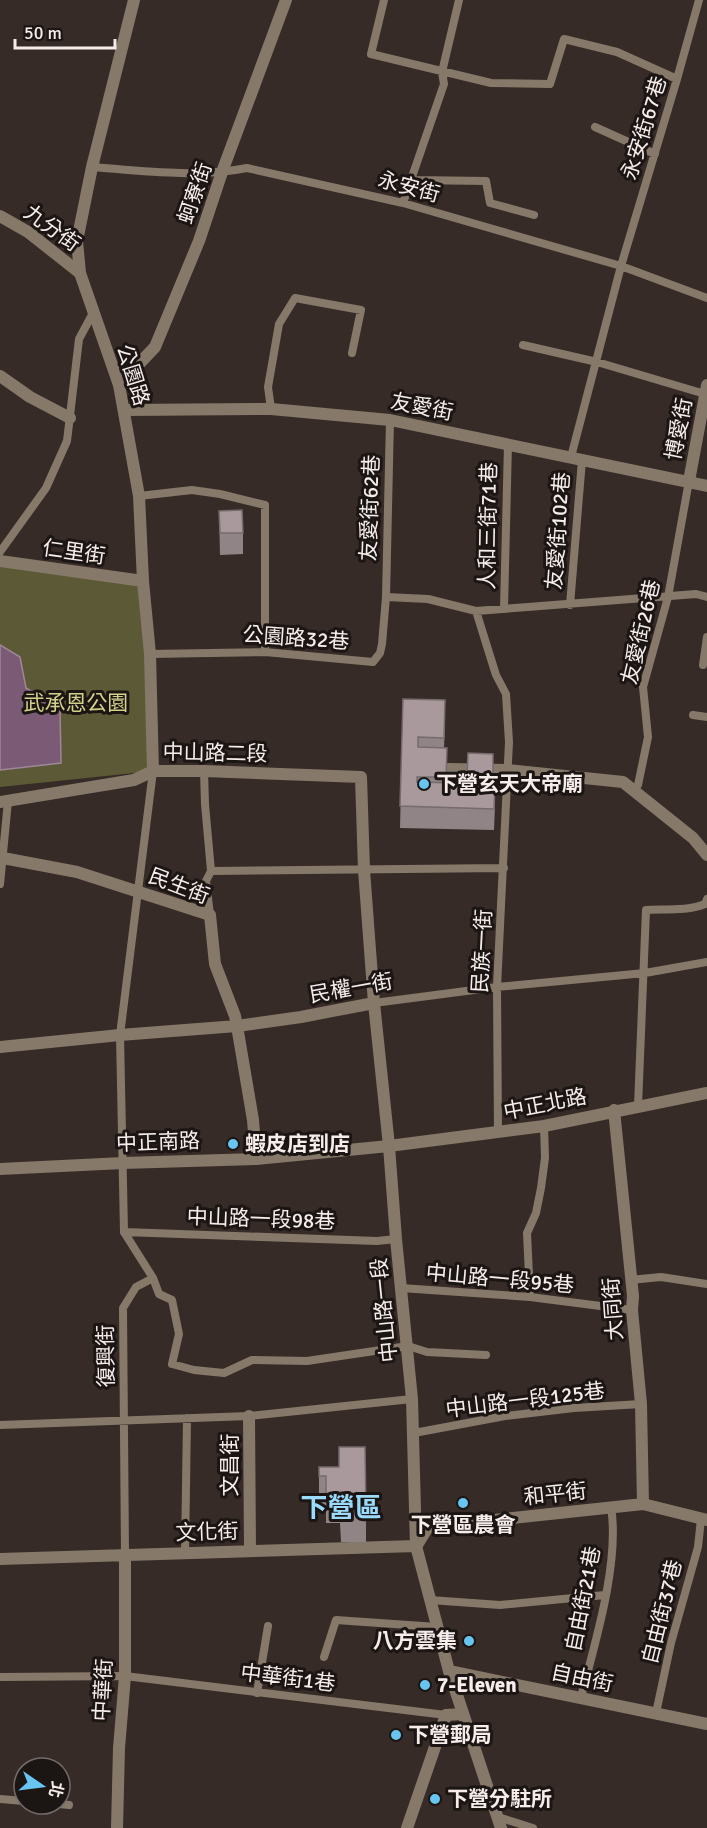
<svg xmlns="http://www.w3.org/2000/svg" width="707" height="1828" font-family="Signika,'Noto Sans TC',sans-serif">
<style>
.green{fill:#5c5a36}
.water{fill:#7b5a76;stroke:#a08699;stroke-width:1.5}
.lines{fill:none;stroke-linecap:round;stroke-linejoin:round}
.service{stroke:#86796a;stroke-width:8}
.minor{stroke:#86796a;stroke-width:12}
.tertiary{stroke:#86796a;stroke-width:12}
.wall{fill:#918486}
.building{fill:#a9999c;stroke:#766b6d;stroke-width:1.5}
.poi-dot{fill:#68c4f0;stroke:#1b1513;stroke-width:2}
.labels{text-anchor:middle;stroke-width:6;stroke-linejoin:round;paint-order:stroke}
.street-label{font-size:21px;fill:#f6edeb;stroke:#1b1513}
.park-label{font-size:21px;fill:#d3d08a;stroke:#1b1513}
.poi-label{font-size:21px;font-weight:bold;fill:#f6edeb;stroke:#1b1513;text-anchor:start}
.district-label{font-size:27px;font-weight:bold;fill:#9adafc;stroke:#1b1513}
</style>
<rect width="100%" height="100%" fill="#372b27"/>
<path class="green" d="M 0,561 L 143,581 L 153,771 L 0,787 Z"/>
<path class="water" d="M 0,645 L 20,657 L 26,688 L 60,709 L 61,763 L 0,770 Z"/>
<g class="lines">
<path class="service" d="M 384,0 L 371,54 L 491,83 L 550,84 L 564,39 L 617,52 L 677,79
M 595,127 L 655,154
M 92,167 C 143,171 197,178 247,168 L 403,203 L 621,266 L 707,298
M 413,180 L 486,181 L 490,203 L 534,215
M 403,203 L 444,84 L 442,72 L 459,0
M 523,345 L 597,362 L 705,394
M 271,409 L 268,387 L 279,324 L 295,298 L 361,310 L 352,353
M 571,457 L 621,266 L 677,79 L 699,0
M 139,496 L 192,490 L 220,494 L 265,505 L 265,652
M 0,552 L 46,488 L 67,441 L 79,339 L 93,313
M 386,597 L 428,599 L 476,611 L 696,594 L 707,597
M 570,605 L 582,460
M 504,609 L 508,444
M 476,611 L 496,675 L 506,694 L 509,742 L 497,987 L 498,1133
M 150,654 L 265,652 L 373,662 L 380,653 L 382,644 L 386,597 L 390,420
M 703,665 L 707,637
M 693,715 L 707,717
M 204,771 L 205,804 L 211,871 L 206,881 L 210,915
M 633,790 L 638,785 L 648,737 L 643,687 L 668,597 L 689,481
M 211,871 L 504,868
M 0,884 L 8,801
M 374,1003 L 497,987 L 645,973 L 707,962
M 638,1106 L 646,910 C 664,909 689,911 705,904 L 707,899
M 124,1232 L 377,1241 L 396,1239
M 153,1278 L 159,1294 L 172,1300 L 179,1334 L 172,1364 L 194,1370 L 224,1373 L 252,1360 L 307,1361 L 408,1346 L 427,1352 L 486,1355
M 630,1280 L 661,1277 L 707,1284
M 401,1288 L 530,1297 L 632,1310
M 530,1297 L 527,1233 L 536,1213 L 541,1188 L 545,1158 L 544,1126
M 0,1425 L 249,1416 L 412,1399
M 414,1433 L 505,1416 L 574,1408 L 641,1404
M 185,1553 L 187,1418
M 125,1555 L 123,1308 L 136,1287 L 153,1278 L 124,1232 L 120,1035 L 153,771
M 430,1600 L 500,1605 L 605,1595
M 324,1657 L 336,1620 L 437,1627
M 0,1677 L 125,1676 L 446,1715
M 257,1693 L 268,1626
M 581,1697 C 595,1643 620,1562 611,1507
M 656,1713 L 671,1643 L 698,1547 L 701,1519
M 0,1799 L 24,1801
M 59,1804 L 69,1805
M 498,1817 L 533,1828"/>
<path class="minor" d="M 134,0 L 92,167 L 77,241 L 80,273 L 119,385 L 139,496 L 143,581 L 150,654 L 153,771
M 0,376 L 30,397 L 70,418
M 119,385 L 155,347 L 199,241 L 222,172 L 286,0
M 125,410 L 271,409 L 390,420 L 707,486
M 689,481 L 707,385
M 448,769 L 507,770 L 623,782 L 693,838 L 707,855
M 0,802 L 134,780 L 153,771 L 204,771 L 361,777 L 364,870 L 374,1003 L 389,1146 L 396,1239 L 412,1399 L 416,1546 L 449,1671 L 501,1828
M 3,858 L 77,872 L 210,915 L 215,964 L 235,1016 L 237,1026 L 253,1120 L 256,1159
M 0,1047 L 120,1035 L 237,1026 L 301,1017 L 374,1003
M 614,1110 L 633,1296 L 632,1310 L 641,1404 L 643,1504
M 0,1169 L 123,1163 L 256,1159 L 389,1146 L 544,1126 L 707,1093
M 249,1416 L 250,1550
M 417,1545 L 428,1527 L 643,1504 L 707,1520
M 0,1559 L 416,1546
M 449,1671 L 707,1724
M 117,1828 L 119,1748 L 125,1676 L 125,1555
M 407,1828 L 446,1715 L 462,1714"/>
<path class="tertiary" d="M 0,216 L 28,232 L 80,273
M 0,561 L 143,581"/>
</g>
<path class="wall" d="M 219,511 L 243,533 L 243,554 L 220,555 Z
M 403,699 L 445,722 L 444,748 L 447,782 L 467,783 L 468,753 L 493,754 L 493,784 L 495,805 L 494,830 L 400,828 Z
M 319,1467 L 366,1511 L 366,1542 L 341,1542 L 340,1523 L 326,1523 L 326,1506 L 319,1506 Z"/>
<path class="building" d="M 242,510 L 243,533 L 220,533 L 219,511 Z
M 403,699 L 445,700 L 444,738 L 418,737 L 418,747 L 447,748 L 446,777 L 417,777 L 417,782 L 495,784 L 494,809 L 400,806 Z
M 468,753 L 493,754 L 493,778 L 467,777 Z
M 339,1447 L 365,1447 L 366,1511 L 341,1512 L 340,1492 L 326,1493 L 326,1476 L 319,1476 L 319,1467 L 339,1467 Z"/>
<g class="poi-dot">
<circle cx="424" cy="784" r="6"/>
<circle cx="233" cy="1144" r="6"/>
<circle cx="463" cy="1503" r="6"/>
<circle cx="469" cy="1641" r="6"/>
<circle cx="425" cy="1685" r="6"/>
<circle cx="396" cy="1735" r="6"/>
<circle cx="435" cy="1799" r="6"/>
</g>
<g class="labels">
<g class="street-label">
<text transform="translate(644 128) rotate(-73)" y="7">永安街67巷</text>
<text transform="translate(409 187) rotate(15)" y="7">永安街</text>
<text transform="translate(195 193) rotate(-71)" y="7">蚵寮街</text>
<text transform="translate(52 228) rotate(36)" y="7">九分街</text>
<text transform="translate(133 375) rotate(73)" y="7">公園路</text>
<text transform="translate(422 407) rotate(11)" y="7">友愛街</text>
<text transform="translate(679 429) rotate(-79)" y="7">博愛街</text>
<text transform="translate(370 508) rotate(-88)" y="7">友愛街62巷</text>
<text transform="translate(488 526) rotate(-89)" y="7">人和三街71巷</text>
<text transform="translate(558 531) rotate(-86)" y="7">友愛街102巷</text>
<text transform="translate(74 552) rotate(8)" y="7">仁里街</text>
<text transform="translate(641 632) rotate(-77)" y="7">友愛街26巷</text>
<text transform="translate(296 638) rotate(4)" y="7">公園路32巷</text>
<text transform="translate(215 753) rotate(1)" y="7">中山路二段</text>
<text transform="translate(179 886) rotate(21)" y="7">民生街</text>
<text transform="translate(482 951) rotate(-87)" y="7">民族一街</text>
<text transform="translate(351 988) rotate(-10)" y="7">民權一街</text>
<text transform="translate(545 1104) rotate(-11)" y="7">中正北路</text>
<text transform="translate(158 1142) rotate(-2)" y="7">中正南路</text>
<text transform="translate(261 1219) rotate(2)" y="7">中山路一段98巷</text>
<text transform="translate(500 1279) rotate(5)" y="7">中山路一段95巷</text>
<text transform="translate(613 1309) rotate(-94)" y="7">大同街</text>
<text transform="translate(384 1310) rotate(-96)" y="7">中山路一段</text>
<text transform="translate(106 1356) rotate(-91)" y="7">復興街</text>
<text transform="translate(525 1400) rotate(-7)" y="7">中山路一段125巷</text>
<text transform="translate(230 1465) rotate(-90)" y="7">文昌街</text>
<text transform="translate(555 1494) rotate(-6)" y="7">和平街</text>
<text transform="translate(207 1532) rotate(-2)" y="7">文化街</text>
<text transform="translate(583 1599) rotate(-79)" y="7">自由街21巷</text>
<text transform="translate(662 1612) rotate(-76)" y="7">自由街37巷</text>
<text transform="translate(288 1678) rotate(7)" y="7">中華街1巷</text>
<text transform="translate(582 1678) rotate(12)" y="7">自由街</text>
<text transform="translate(103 1690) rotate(-87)" y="7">中華街</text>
</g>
<g class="park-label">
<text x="76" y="710">武承恩公園</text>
</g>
<g class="poi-label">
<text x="436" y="791">下營玄天大帝廟</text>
<text x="245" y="1151">蝦皮店到店</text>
<text x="463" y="1532" text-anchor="middle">下營區農會</text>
<text x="457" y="1648" text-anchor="end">八方雲集</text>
<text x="437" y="1692">7-Eleven</text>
<text x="408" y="1742">下營郵局</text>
<text x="447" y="1806">下營分駐所</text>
</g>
<g class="district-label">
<text x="341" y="1517">下營區</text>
</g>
</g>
<g transform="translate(42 1786) rotate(104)"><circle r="28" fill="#1b1513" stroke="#736b69" stroke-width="1.5"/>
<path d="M0-4.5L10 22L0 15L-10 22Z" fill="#68c4f0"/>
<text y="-9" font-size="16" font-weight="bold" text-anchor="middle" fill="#f6edeb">北</text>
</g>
<path d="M15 39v9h100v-9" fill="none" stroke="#f6edeb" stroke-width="3"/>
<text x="24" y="39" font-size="18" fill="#f6edeb" stroke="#1b1513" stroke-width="4.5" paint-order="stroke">50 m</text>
</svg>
